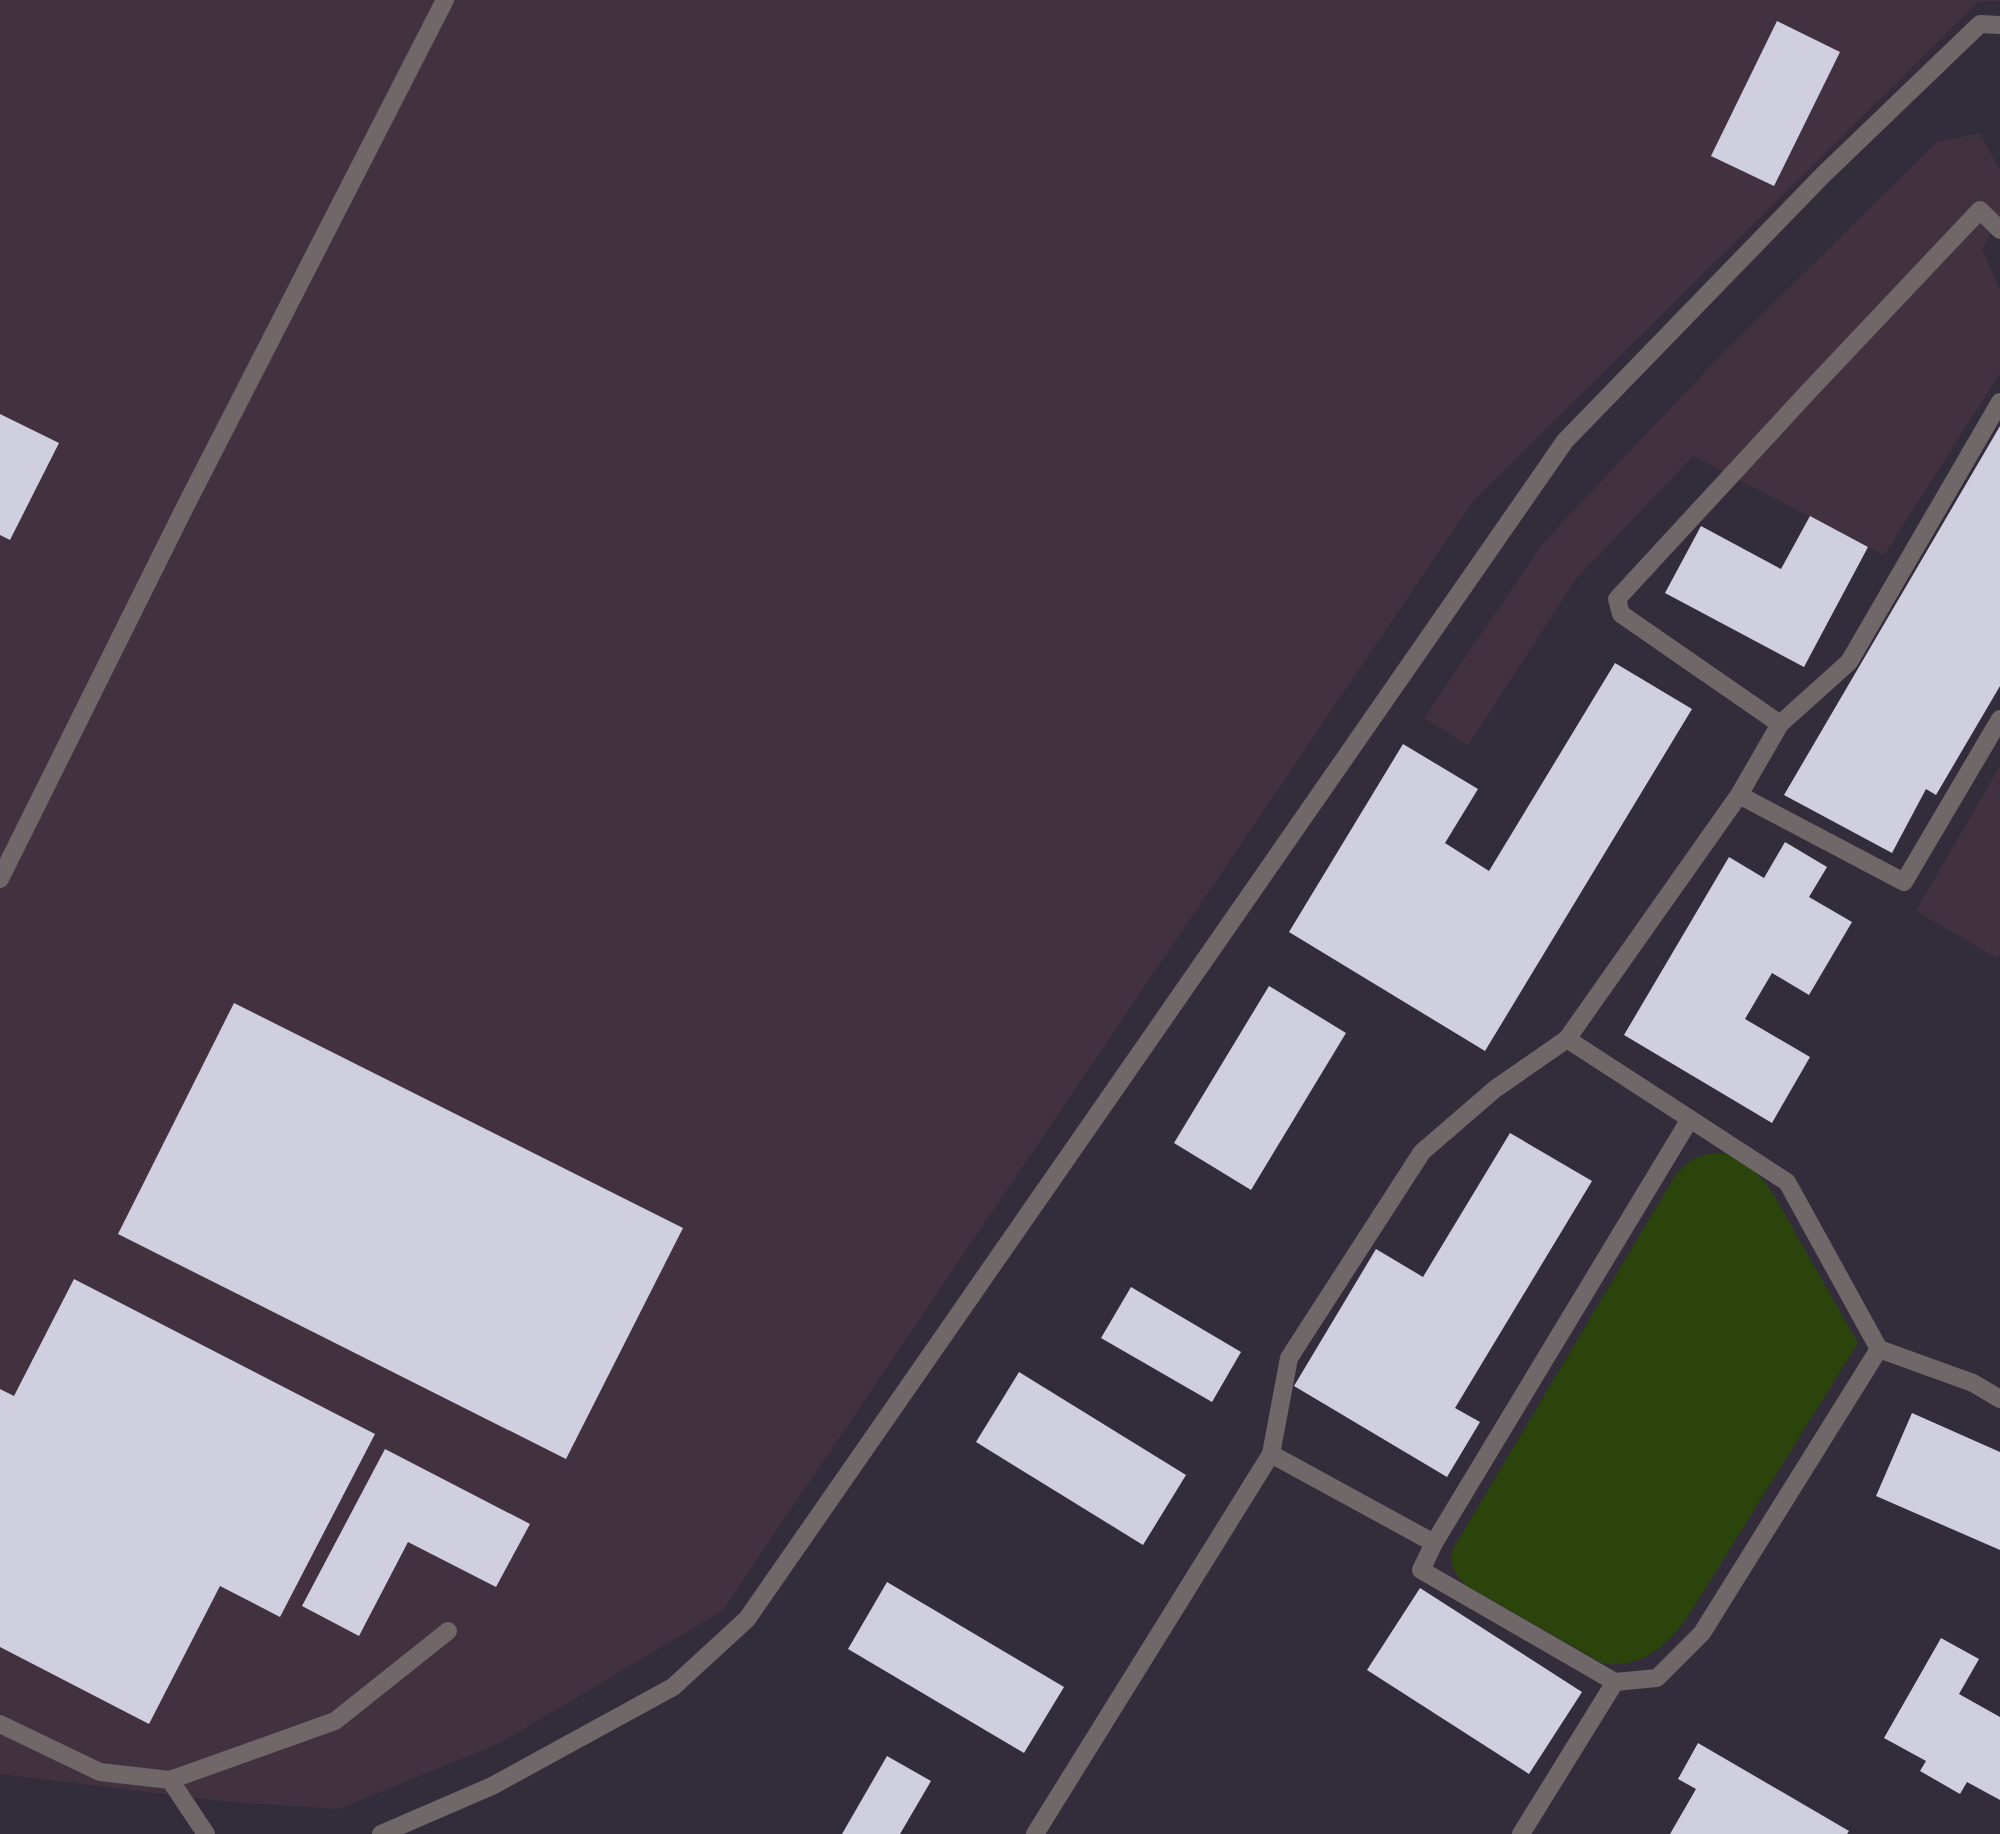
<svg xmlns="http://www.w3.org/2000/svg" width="2000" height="1834" viewBox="0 0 2000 1834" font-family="Overpass,sans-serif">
	<rect width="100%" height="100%" fill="#332d3b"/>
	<!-- industrial -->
	<g fill="#42323f">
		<path d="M0,0H2000V1H1979L1473,501L722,1611L500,1743L339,1809L229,1802L0,1774Z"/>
		<path d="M1980,133L2000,171V218L1982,249L2000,290V373L1884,555L1693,456L1576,579L1468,745L1424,718L1543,543L1722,354L1937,142Z"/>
		<path d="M2000,766V954L1997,958L1916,911Z"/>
	</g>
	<!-- green -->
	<path fill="#2b440c" d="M1716,1153C1739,1153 1760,1174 1772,1192L1858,1343L1685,1621C1661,1650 1643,1666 1604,1664L1467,1586C1455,1575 1449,1566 1453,1549L1675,1176C1688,1161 1696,1155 1716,1153Z"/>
	<!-- building -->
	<g fill="#d0cfe0">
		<path d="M1777,21L1840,52L1774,186L1711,156Z"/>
		<path d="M0,414L59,443L10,540L0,535Z"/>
		<path d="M2000,426V686L1936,795L1926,789L1892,853L1784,795Z"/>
		<path d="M1810,516L1868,547L1804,667L1665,593L1701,526L1781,569Z"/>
		<path d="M1615,663L1692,709L1485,1051L1289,932L1403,744L1478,789L1445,843L1489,871Z"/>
		<path d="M1785,842L1827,867L1809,897L1852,922L1809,995L1772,973L1745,1019L1810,1057L1772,1123L1624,1035L1729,857L1764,878Z"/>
		<path d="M1269,986L1346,1033L1251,1190L1174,1143Z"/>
		<path d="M234,1003L683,1228L566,1459L118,1234Z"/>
		<path d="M1510,1133L1592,1181L1455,1408L1480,1422L1447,1477L1294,1386L1376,1249L1423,1277Z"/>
		<path d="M74,1279L375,1434L280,1617L220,1586L149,1724L0,1647V1389L14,1396Z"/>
		<path d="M1131,1287L1241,1352L1212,1402L1101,1338Z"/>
		<path d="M1019,1372L1186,1475L1143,1545L976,1442Z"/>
		<path d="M1912,1413L2000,1452V1550L1876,1496Z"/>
		<path d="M385,1449L530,1524L496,1587L408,1542L359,1636L302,1606Z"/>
		<path d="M887,1582L1064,1687L1024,1753L848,1649Z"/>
		<path d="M1420,1588L1582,1692L1529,1774L1367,1670Z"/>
		<path d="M1941,1638L1979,1659L1959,1694L2000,1717V1800L1967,1782L1960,1794L1920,1771L1926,1761L1884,1738Z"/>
		<path d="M1698,1743L1849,1831L1847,1834H1670L1696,1789L1678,1779Z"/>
		<path d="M887,1756L931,1781L900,1834H842Z"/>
	</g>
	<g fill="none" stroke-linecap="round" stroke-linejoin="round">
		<!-- minor -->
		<g stroke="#6f6768" stroke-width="18">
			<path d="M1780,724L1849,662L2000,402"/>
			<path d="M1739,795L1904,882L2000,719"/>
			<path d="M0,879L185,507L445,0"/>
			<path d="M1567,1039L1739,795L1780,724L1621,614L1617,599L1809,391L1980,210L2000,230"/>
			<path d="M1879,1349L1973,1383L2000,1399"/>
			<path d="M1271,1454L1289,1358L1422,1152L1495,1089L1567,1039L1787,1182L1879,1349"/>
			<path d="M1434,1543L1690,1119"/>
			<path d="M0,1724L100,1772L170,1780L335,1721L448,1631"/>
			<path d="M170,1780L206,1834"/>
			<path d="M381,1834L492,1786L673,1687L747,1619L1565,441L1823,175L1980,24L2000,25"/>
			<path d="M1035,1834L1271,1454L1434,1543L1421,1570L1615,1682"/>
			<path d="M1521,1834L1615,1682L1657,1678L1702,1633L1879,1349"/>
		</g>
	</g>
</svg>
